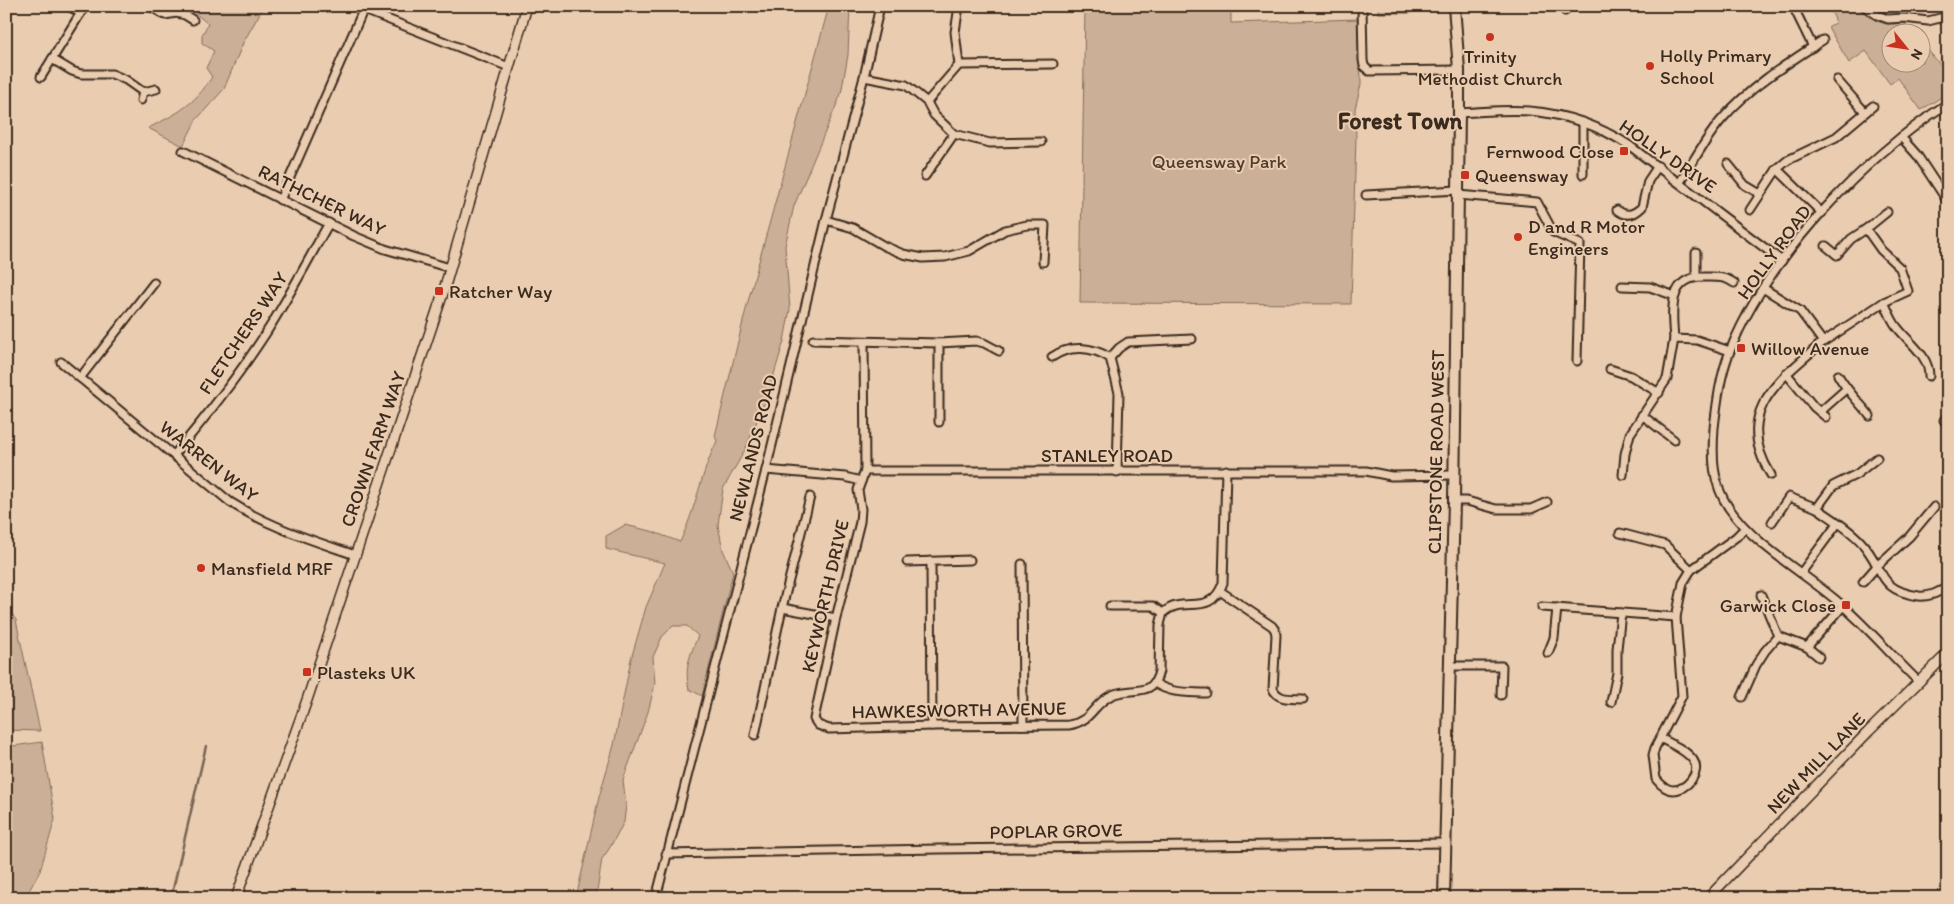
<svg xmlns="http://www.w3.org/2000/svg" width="1954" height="904" viewBox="0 0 1954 904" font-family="Itim,sans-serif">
	<rect width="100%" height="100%" fill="#eacdb1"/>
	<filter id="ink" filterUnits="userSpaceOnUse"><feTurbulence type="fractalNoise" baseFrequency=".02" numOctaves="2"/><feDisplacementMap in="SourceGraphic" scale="10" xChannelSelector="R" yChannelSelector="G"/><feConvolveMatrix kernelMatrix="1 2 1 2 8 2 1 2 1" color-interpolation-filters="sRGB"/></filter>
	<g filter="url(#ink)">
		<!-- green -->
		<g fill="#cbaf97" stroke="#836c5a">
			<path d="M196,6H264L243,43L224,89L196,120L183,146L148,128C177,114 194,105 212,77L206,68L214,51L202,43V35L208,24L194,12Z"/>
			<path d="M829,6H850L848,55L841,94L794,206L785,246L790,309L784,341L768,394L745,450L723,489L718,525L723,550L733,572L702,696L689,689C684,668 690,655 698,636L687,626H673L662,637L653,657L655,684L648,712L623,780L626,805L624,822L609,849L602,859L596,898H576L599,797L614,745L631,659L646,607L665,563L606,549V536L625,525L651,531L680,542C696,509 701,472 717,441L715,436L747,305Z"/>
			<path d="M1085,6H1253L1231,7V23L1359,19L1361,84L1355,109L1356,138L1351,304L1080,303Z"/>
			<rect x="1378" y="6" width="33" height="7"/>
			<path d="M1829,6H1859C1871,22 1885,26 1904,23L1913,32H1892V62H1922V43L1948,74V93L1921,110L1898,78L1890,84L1866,51L1849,63L1828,27L1836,22Z"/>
			<path d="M6,606L16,620L40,731L6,730Z"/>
			<path d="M42,742L55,819L40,871L25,898H6V747Z"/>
		</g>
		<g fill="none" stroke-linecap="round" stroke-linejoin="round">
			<!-- stream -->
			<path stroke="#786352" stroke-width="2.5" d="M171,898L206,746"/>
			<!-- minor casing -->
			<g stroke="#3b2a1e" stroke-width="11">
				<g id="minor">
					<path d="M68,6L81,13"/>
					<path d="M150,6L165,15L176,13"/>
					<path d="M182,6L176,13L185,15L193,20"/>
					<path d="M959,6L955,32L959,65"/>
					<path d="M1362,6L1363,60L1364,66L1369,71L1459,70"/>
					<path d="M1564,6L1565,11"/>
					<path d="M1793,6L1813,47"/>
					<path d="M1864,6L1877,15L1888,19L1904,18L1928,21L1948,16"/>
					<path d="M364,10L509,67"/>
					<path d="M52,59L72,71L81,74H112L126,80L143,92"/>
					<path d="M41,77L85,6"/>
					<path d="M864,77L906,85L927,102L934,115L954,134L990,143L1041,142"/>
					<path d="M1837,80L1865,112"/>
					<path d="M141,100L143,92L156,89"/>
					<path d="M927,102L959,65L1053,64"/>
					<path d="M1459,113C1482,112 1506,109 1529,111C1565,114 1600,126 1630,146L1782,261"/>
					<path d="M1901,137L1917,155L1948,202"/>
					<path d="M183,151L354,236L385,249L450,268"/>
					<path d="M1728,164L1745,185L1760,194"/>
					<path d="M1583,174V122"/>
					<path d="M925,176L954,134"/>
					<path d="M1680,182C1694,161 1706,137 1723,118C1751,86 1788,63 1823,40"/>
					<path d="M1366,195L1458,190"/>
					<path d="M1458,195L1537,202L1553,232L1580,244L1577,361"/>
					<path d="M280,200L365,6"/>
					<path d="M1617,210C1626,217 1634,215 1642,207L1648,181L1658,166"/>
					<path d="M1750,210L1777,169"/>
					<path d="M1822,213L1777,169L1788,160L1836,137L1873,106"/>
					<path d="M826,220L853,228L884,246L903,254L923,258L945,257L969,251L1005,230L1027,225H1045L1043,262"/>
					<path d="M1866,229L1887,212"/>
					<path d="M1696,253V276"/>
					<path d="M1622,286L1650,287L1675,296"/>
					<path d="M1763,288L1800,311L1823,342C1779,380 1732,412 1771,475"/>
					<path d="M1884,302C1888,310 1891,320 1897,327C1909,343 1929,355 1929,376"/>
					<path d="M1674,339C1672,313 1667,276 1704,277C1715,277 1725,276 1734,283"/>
					<path d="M813,340L939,343L976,341L984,343L999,351"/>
					<path d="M864,342L865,471"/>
					<path d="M1823,342L1884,302L1908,291L1900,268L1881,250L1866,229L1851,239L1837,255L1826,246"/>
					<path d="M939,343V422"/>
					<path d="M1052,357C1070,344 1093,347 1110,358L1119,393L1117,472"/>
					<path d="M1110,358L1119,348L1128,342L1192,339"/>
					<path d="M61,362L230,502C269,527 312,540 355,555"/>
					<path d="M1610,369L1631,376L1659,393"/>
					<path d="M1786,373L1814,407L1826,417"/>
					<path d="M1838,375C1847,391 1859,402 1870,416"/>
					<path d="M80,378L154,283"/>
					<path d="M1820,412L1846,389"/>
					<path d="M1642,415L1674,440"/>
					<path d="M1944,420L1948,425"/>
					<path d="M174,455C207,416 238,376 266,333C289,297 308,260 329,223"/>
					<path d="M1877,458L1857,474L1833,486L1817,508C1831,518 1848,528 1860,541C1886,568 1875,590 1919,596C1929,597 1941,592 1948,586"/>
					<path d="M766,470L845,477L861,481"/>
					<path d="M1226,470L1223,583C1210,619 1183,594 1163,613L1160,625L1159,671C1153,699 1132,686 1112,695C1092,704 1093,721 1069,725L932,726L829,729L818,725L814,719L836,618L860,522L861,509L858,490L865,471H1366L1391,476L1454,475"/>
					<path d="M1623,475L1625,454L1630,434L1667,379L1674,339L1697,340L1730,351"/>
					<path d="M1454,501H1467L1496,509H1531L1547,502"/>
					<path d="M1772,522L1789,497L1817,508"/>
					<path d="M1620,533L1665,545L1691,570"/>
					<path d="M931,561L932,726"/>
					<path d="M907,562L970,560"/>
					<path d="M1022,564L1023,725"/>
					<path d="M1801,573L1838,523"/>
					<path d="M1863,582L1878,565L1909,537L1934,507"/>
					<path d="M1220,591L1272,626L1275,630L1276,635L1273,689C1279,701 1291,698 1303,699"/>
					<path d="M1761,595L1778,636"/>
					<path d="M1110,606H1153L1163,613"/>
					<path d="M1542,607L1676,617"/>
					<path d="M782,608L836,618"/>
					<path d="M1807,647L1819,657"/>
					<path d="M1548,653L1554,638L1557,608"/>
					<path d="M1450,666H1502L1501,695"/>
					<path d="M1919,682C1893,657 1870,630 1844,607C1809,575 1755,547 1729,508C1712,484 1712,456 1714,428C1717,402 1720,376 1730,351C1768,256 1864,158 1948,103"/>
					<path d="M1155,683C1171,694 1187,692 1206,693"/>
					<path d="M1742,697L1756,665L1765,651L1778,636L1807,647L1843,606"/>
					<path d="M1611,702L1617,673V649L1621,613"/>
					<path d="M755,735L782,608L810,497"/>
					<path d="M1660,738C1671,744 1686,750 1693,760C1702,773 1686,790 1673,790C1666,790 1660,784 1656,779L1653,755L1655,748L1682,696L1676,617L1683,583L1691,570L1736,537L1745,528"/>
					<path d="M666,854L939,849L1446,843"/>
					<path d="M656,898L766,470L826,220L864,77L880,6"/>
				</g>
			</g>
			<!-- tertiary casing -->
			<g stroke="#3b2a1e" stroke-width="12">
				<g id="tertiary">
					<path d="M236,898L307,700L443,293L527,6"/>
					<path d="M1708,898L1869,731L1948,653"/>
				</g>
			</g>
			<!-- secondary casing -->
			<g stroke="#3b2a1e" stroke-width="14">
				<path id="secondary" d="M1444,898L1454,501L1459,113V70L1454,6"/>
			</g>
			<!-- minor -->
			<use href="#minor" stroke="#eacdb1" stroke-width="7"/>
			<!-- tertiary -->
			<use href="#tertiary" stroke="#eacdb1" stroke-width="9"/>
			<!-- secondary -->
			<use href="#secondary" stroke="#eacdb1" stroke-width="10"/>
		</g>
	</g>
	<!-- markers -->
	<g fill="#c8321e" stroke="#eacdb1" stroke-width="2">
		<circle cx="1490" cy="37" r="5"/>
		<circle cx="1650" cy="66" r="5"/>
		<rect x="1619" y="146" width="10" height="10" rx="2.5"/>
		<rect x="1460" y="170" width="10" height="10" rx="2.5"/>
		<circle cx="1518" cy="237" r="5"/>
		<rect x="434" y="286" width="10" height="10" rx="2.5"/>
		<rect x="1736" y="343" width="10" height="10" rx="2.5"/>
		<circle cx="201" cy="568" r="5"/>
		<rect x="1841" y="600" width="10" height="10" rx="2.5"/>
		<rect x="302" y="667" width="10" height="10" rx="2.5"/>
	</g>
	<g text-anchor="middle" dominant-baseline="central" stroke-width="4" stroke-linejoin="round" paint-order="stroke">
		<!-- poi labels -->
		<g font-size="19" fill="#3b2a1e" stroke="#eacdb1" text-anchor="start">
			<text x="1660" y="55">Holly Primary<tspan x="1660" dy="22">School</tspan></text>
			<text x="1490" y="56" text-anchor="middle">Trinity<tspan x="1490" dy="22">Methodist Church</tspan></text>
			<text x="1614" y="151" text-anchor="end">Fernwood Close</text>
			<text x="1475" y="175">Queensway</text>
			<text x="1528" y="226">D and R Motor<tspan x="1528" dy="22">Engineers</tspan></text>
			<text x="449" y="291">Ratcher Way</text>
			<text x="1751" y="348">Willow Avenue</text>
			<text x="211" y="568">Mansfield MRF</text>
			<text x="1836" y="605" text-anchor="end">Garwick Close</text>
			<text x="317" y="672">Plasteks UK</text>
		</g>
		<!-- street labels -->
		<g font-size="19" fill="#3b2a1e" stroke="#eacdb1">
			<text transform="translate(1668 156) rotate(35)">HOLLY DRIVE</text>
			<text transform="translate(322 200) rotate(26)">RATHCHER WAY</text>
			<text transform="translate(1774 252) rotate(-54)">HOLLY ROAD</text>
			<text transform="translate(243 333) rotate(-56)">FLETCHERS WAY</text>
			<text transform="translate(753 448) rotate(-76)">NEWLANDS ROAD</text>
			<text transform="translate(373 449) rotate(-71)">CROWN FARM WAY</text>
			<text transform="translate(1436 452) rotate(-89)">CLIPSTONE ROAD WEST</text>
			<text x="1107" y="455">STANLEY ROAD</text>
			<text transform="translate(209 461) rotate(38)">WARREN WAY</text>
			<text transform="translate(825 596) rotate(-77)">KEYWORTH DRIVE</text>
			<text transform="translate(959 710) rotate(-1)">HAWKESWORTH AVENUE</text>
			<text transform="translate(1816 763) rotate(-46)">NEW MILL LANE</text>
			<text transform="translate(1056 831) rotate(-1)">POPLAR GROVE</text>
		</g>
		<!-- park labels -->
		<g font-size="19" fill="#513e30" stroke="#eacdb1">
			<text x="1219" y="161">Queensway Park</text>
		</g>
		<!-- district labels -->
		<g font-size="24" font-weight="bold" fill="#3b2a1e" stroke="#eacdb1">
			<text x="1400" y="120">Forest Town</text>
		</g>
	</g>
	<!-- margin -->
	<rect width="1954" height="904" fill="none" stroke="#eacdb1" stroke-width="25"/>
	<rect x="12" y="12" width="1929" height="879" fill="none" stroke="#3b2a1e" stroke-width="2" filter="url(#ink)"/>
	<!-- north arrow -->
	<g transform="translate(1906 48) rotate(120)"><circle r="24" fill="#eacdb1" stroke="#a48c76"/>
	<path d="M0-4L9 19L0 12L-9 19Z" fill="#c8321e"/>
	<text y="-8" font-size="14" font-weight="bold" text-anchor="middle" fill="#3b2a1e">N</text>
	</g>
</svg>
